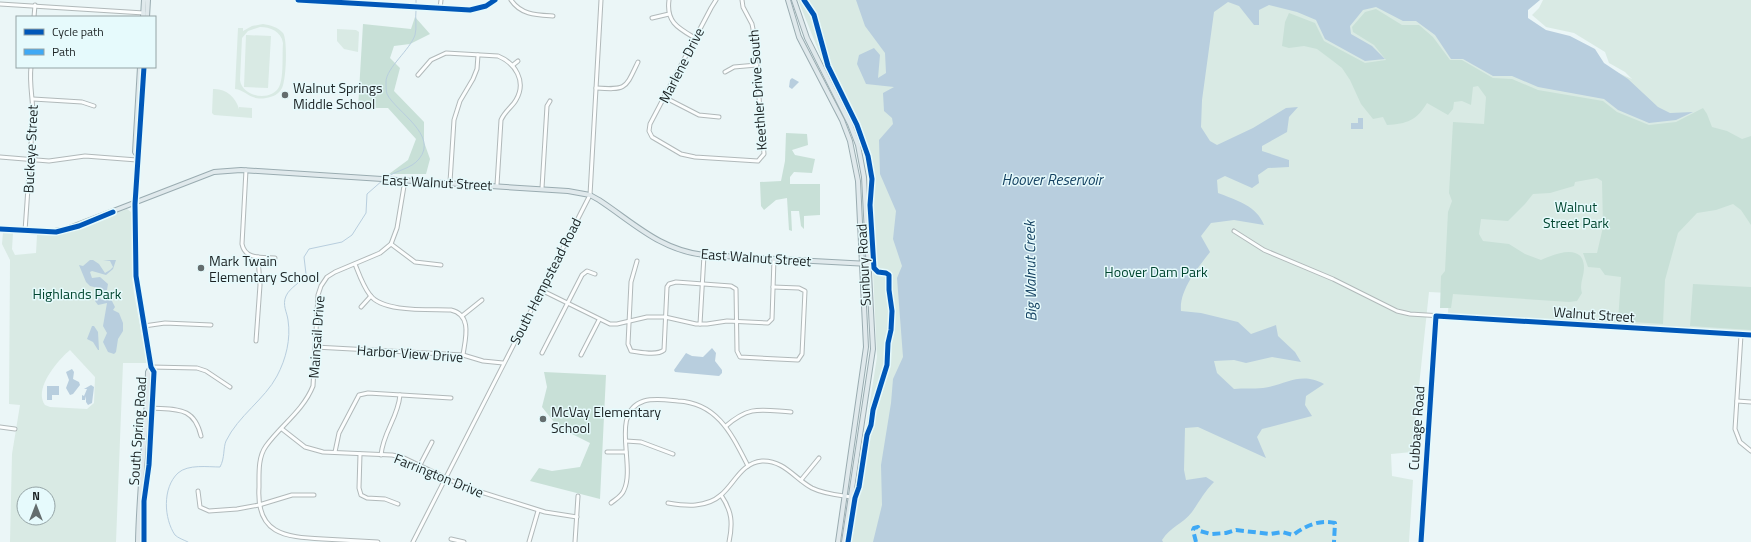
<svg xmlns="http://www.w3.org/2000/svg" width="1751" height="542" viewBox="0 0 1751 542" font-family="'Titillium Web',sans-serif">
	<rect width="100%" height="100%" fill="#ebf6f7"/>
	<!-- green -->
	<g fill="#d9eae4" fill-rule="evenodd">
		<path d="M798,0H1451L1632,79L1625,72L1609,63L1605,52L1574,33L1546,27L1532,15L1539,8L1543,0H1751V332L1448,314L1449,293L1429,292L1412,452L1391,454L1392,476L1413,480L1409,542H848L877,357L869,184L862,145L830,79Z"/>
		<path d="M263,24C270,25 278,27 283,33C288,40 286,81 282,88C279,94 273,97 266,98C250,101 246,90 235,89L238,28H243V31L252,26ZM260,27C270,27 281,31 283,43C282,54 284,78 279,87C271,102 242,97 240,80L242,38L248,31Z"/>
		<path d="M337,29L356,30L359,32L358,52L344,49L337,41Z"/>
		<path d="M246,35L271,36L268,88L244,87Z"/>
		<path d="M213,89C225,88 236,97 239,109V107L252,108V118L214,115L212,113Z"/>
		<path d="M127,209L131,212L133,243L132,277L134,293L147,363H123L116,542H10L12,454L20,405L9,404L10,260L2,244L3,232L13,233L12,249L15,255L36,253L37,235H56ZM70,350L95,377L94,403L87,409L50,407L45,405C33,389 58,360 70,350ZM24,494H48V518H24Z"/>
	</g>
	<!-- forest -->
	<g fill="#c8e0d7">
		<path d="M1376,9L1402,25H1419L1433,37L1450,60H1462L1493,78L1512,79L1538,90L1603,101L1617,112L1649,125L1676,122L1703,108L1707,114L1712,127L1727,131L1742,139L1751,136V225L1741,210L1733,204L1716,210L1697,213L1678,233L1665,280L1663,324L1618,321L1621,277L1605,275L1600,268L1588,267L1583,253H1597L1603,227L1602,181L1597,178L1575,182L1574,186L1550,193L1533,194L1525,204L1508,221L1481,219L1479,234L1483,241L1509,244L1525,254L1541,260C1554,254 1584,242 1584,268C1584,277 1579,284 1582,293L1577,301L1569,302L1453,294L1451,308H1440L1441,276L1445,271L1448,212L1452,201L1449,193L1453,122L1484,124L1486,97L1478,86L1473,87L1471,105L1462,101L1454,102L1453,109L1448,115L1427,103C1417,120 1407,124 1387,125L1383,117L1373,119L1361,104L1350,80L1342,68L1333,61L1317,49L1304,46L1289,48L1282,46L1285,22L1289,13L1315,23L1324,41L1365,63L1386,60L1374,45L1353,32L1352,27L1365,12Z"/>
		<path d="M415,17L430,34L410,44L394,46L390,58L400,68L394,91L424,122V142L430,159L426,174H389L408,160L416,139L388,108H358L363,24L411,29Z"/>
		<path d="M786,133L807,134L808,145L792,150L795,155L815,159L812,173L794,172L790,177V184H820V215L804,216V229L801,226L799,211H791L792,231L789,230L787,198L776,200L764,210L761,206L760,182L781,181L785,161Z"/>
		<path d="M1693,284L1751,287V330L1690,326Z"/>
		<path d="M544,372L606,375L600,499L530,481L539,468L552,471L580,467L590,443L558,427L542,407L547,387Z"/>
	</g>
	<!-- water -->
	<g fill="#b8cede">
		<path d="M856,0H1540L1528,10V18L1546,30L1570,36L1595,49L1604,63L1628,79L1658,107L1670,113L1693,112L1676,120L1649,123L1618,110L1604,99L1538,87L1512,76H1493L1463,59H1451L1435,35L1416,21H1403L1376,7L1363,10L1350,26L1351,34L1372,46L1385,59L1365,61L1325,39L1316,20L1297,12L1269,5L1259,10V25H1254L1239,6L1228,2L1214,12L1202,100L1201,127L1210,141L1217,145L1253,128L1286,108L1298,107L1289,117L1287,132L1262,146V151L1289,160V167L1268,168L1258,175L1259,183L1252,188L1225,176L1217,180L1218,193C1236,200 1257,206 1264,225L1234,220L1211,223L1201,236L1210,252C1198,268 1179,290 1181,311L1201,313L1238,322L1251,334L1276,325L1278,336L1295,352L1301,362L1272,357L1246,363L1234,360L1214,361L1217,373L1234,389C1243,388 1253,389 1263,388C1286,385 1300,371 1324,384L1306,396L1305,405L1312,416L1262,429L1257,437L1266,458L1198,427L1185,428L1184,470L1186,480L1206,477L1214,482C1205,491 1199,502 1192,512C1183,524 1171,526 1162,540L1163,542H873L882,505L881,465L891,403L893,379L903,357L897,278L902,266L893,239L896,211L880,174L879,140L893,124L892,118L884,111L883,93L894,87L866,84L857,64L859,55L874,48L880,55L878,78L886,73L885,53L865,26Z"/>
		<path d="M792,78L799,82L792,89L789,87L790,80Z"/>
		<path d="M1358,118H1363V129H1351V123H1358Z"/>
		<path d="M90,260H93L99,264L105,273L110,270L113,267L110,261L103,260H116L113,269L106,275L92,271L90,272L92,278L100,277L108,284L107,290L100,292L98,296L102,300L111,292L110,297L115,307L113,310L119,313L123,323V331L118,339L116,352L114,354L108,352L103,342L107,333L103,326L107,303L98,305L95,301L96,292L102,289L90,286L86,282L79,265L83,266Z"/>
		<path d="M92,326H94L98,332L99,350H98L93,342L87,339Z"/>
		<path d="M712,348L716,353L715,361L722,370V373L719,376L675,372L674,370L686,353L692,356L703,357Z"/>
		<path d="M72,369L74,372L73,379L79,382L80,385L73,394L70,395L66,388L69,380L66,372Z"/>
		<path d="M91,385L94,387L92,403L88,405L86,402V396L85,400H82V395L84,396L87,389H91H84Z"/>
		<path d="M47,386H59V395H52V400H47Z"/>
	</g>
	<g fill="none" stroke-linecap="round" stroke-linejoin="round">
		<!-- stream -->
		<g stroke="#b8cede" stroke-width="1">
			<path d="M416,3V0"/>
			<path d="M387,177C397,170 411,169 419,159C439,135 396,112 387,94C386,91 386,85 386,82C386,68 410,50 415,35C417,28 415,18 416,10"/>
			<path d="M188,542C184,540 178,538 175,535C164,519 162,488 178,473C188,464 208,467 220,467C225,458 223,448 226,441C238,416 265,399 277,376C286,359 291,339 288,320C287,312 282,305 286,296C290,287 301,283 306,274L304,257L309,249L342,242L352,235L366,213L367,194L383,180"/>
		</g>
		<!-- minor casing -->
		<g stroke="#b1b9ba" stroke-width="5">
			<g id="minor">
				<path d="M298,0L470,10L486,6L495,0"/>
				<path d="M511,0C521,15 537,15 553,16"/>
				<path d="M669,0C666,22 678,28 695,38"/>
				<path d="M716,0L711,8L650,124L649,131L652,137L681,154L695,157L758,161L764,154L753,29L752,24L743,7L742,0"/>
				<path d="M0,4L144,13"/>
				<path d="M440,9L441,0"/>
				<path d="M34,17L35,5"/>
				<path d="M652,18L669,14"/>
				<path d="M513,65L518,61"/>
				<path d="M725,72L734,67L757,65"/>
				<path d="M418,75L431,60L446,53L498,56C515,63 527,81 516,100C512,107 505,111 501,120L497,185"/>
				<path d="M596,88C627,90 625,89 638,62"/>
				<path d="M664,97L699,115L719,117"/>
				<path d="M33,99L82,102L94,106"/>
				<path d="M0,157L49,161L85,156L137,160"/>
				<path d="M246,170L242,244C245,260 262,257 275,258"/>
				<path d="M450,182L454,120L460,101L473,79L477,69L478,55"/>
				<path d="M542,188L547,106L550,101"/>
				<path d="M25,231L33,116C33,99 29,83 31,67"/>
				<path d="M1234,231L1264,250L1333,279L1397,311L1410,314L1751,335"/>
				<path d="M391,244L415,262L441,265"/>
				<path d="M637,261L631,282L628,344L631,351C640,352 657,356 664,350L667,287L669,284L676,282L731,286L736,289L737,351L740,357L798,360L802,354L805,291L799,288L773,287"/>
				<path d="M355,264C359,274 363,286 370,295C383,313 431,309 451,310C473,315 465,340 463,355"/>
				<path d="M541,290L610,324H617L647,317H665L696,324H707L727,321L768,323L772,319L774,259"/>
				<path d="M361,307L371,296"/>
				<path d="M462,316L482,300"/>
				<path d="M700,324L704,255"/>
				<path d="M144,326L165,323L211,325"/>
				<path d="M1741,335L1735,429L1740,442L1751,451"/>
				<path d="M256,341L260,285L258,257"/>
				<path d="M315,347L463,355L483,361L503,363"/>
				<path d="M542,353L582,275L587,271L595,274"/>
				<path d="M581,355L599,320"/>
				<path d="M151,367L197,368L206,371L230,387"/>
				<path d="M1737,401L1751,402"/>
				<path d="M150,408C177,410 194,406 201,436"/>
				<path d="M726,426C750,405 761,410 791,412"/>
				<path d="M0,427L15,429"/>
				<path d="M282,429L305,447L323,452L392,455L402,457L465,487L545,512L577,517"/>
				<path d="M626,441L641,442L673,454"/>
				<path d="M335,452L339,433L359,395L368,393L451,398"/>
				<path d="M607,452H626"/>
				<path d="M360,454L359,488L361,495L367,498L385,499L398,504"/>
				<path d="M381,455C383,432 398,418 400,395"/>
				<path d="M420,465L432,442"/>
				<path d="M801,480L819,458"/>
				<path d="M198,491L200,507L209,511L237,509L259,505L292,495H314"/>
				<path d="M721,495C732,511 733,523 729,542"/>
				<path d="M611,503C616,499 622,496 624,490C636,465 609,412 644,401C655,398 667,400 678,401C718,403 732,435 748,466"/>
				<path d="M668,503C686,506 706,508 721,495C735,483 741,463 762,461C784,460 795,479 812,488C824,494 838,495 851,497"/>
				<path d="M451,539L464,542"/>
				<path d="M378,542C359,541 341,540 323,539C284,537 256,534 259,487C259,473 258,457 266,446C281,425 303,411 313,386L318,295L321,286L327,277L335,272L380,253L391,244L397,228L405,180"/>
				<path d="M413,542L590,195L601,0"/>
				<path d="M529,542L538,511"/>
				<path d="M575,542L578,496"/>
				<path d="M1421,542L1436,316"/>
			</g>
		</g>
		<!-- major casing -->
		<g stroke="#9aacb1" stroke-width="6">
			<g id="major">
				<path d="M788,0L799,37L842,120L850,141L858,181L866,347L838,542"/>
				<path d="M794,0L807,38L850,124L858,145L864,177L873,349L844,542"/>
				<path d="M143,17L144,0"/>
				<path d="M147,17L148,0"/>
				<path d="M138,156L135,152L140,67"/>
				<path d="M0,229L45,232L64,230L214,172L241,170L568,191L590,195L599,200C634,223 660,250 704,255L869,264"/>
				<path d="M862,230L865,251"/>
				<path d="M138,542C139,485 147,429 148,372L151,367"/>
				<path d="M144,542V501L149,465L154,372L151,367L136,276L135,204L144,67"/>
			</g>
		</g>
		<!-- minor -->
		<use href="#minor" stroke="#fcfefe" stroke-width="3"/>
		<!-- major -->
		<use href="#major" stroke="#e0e9ec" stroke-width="4"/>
		<!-- quiet -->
		<path stroke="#3fa9f5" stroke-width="4" stroke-dasharray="8 4" stroke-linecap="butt" d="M1196,542L1193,530L1194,528L1198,527L1200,531L1211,534L1226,533L1236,530L1270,534L1282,532L1293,535C1305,526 1320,519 1335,523L1334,542"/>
		<!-- cycleway casing -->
		<g stroke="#e6fafc" stroke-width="8">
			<g id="cycleway">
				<path d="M298,0L470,10L486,6L495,0"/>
				<path d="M804,0L814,15L828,66L857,125L868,156L872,179L870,205L874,268L878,272L886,273L889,275V290L892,311L891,330L888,343L887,365L873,410L871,425L867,435L859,487L855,498L848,542"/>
				<path d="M0,229L56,232L79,226L113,212"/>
				<path d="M144,542V501L149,465L154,372L151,367L136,276L135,204L144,67"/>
				<path d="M1421,542L1436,316L1751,335"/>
			</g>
		</g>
		<!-- cycleway -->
		<use href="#cycleway" stroke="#0057b8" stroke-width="5"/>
	</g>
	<!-- markers -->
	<g fill="#646d6e" stroke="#e6fafc" stroke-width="1.5">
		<circle cx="285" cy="95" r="4"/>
		<circle cx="201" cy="268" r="4"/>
		<circle cx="543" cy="419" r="4"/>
	</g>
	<g text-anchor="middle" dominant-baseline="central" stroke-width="3" stroke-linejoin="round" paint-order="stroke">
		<!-- street labels -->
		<g font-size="14" fill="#1c2324" stroke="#e6fafc">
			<text transform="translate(681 65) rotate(-63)">Marlene Drive</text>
			<text transform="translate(757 90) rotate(-94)">Keethler Drive South</text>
			<text transform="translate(30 149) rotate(-87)">Buckeye Street</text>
			<text transform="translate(437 182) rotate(3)">East Walnut Street</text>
			<text transform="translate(756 257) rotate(4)">East Walnut Street</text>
			<text transform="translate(863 265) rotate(-93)">Sunbury Road</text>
			<text transform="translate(545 281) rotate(-63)">South Hempstead Road</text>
			<text transform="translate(1594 314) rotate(4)">Walnut Street</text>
			<text transform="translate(316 337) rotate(-86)">Mainsail Drive</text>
			<text transform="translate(410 353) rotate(4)">Harbor View Drive</text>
			<text transform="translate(1416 428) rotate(-86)">Cubbage Road</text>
			<text transform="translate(137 431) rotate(-86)">South Spring Road</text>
			<text transform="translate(439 475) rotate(22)">Farrington Drive</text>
		</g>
		<!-- poi labels -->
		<g font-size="14" fill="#1c2324" stroke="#e6fafc" text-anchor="start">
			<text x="293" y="87">Walnut Springs<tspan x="293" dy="16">Middle School</tspan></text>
			<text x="209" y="260">Mark Twain<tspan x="209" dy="16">Elementary School</tspan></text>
			<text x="551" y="411">McVay Elementary<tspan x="551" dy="16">School</tspan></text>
		</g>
		<!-- park labels -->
		<g font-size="14" fill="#014630" stroke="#e6fafc">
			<text x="1576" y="206">Walnut<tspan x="1576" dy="16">Street Park</tspan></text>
			<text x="1156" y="271">Hoover Dam Park</text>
			<text x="77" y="293">Highlands Park</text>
		</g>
		<!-- water labels -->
		<g font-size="15" font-style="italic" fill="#144161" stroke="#e6fafc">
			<text x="1052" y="179">Hoover Reservoir</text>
			<text transform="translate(1030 271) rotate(-91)">Big Walnut Creek</text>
		</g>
	</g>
	<!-- legend -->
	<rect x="16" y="16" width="140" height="52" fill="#e6fafc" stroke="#95a4a6"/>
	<rect x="24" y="29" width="20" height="6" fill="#0057b8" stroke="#95a4a6"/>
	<text x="52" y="36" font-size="12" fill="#1c2324">Cycle path</text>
	<rect x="24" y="49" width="20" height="6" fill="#3fa9f5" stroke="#95a4a6"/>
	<text x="52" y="56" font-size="12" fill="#1c2324">Path</text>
	<!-- north arrow -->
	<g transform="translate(36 506)"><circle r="19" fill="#e6fafc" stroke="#95a4a6"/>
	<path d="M0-3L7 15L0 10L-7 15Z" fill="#646d6e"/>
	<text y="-6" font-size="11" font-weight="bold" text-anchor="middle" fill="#1c2324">N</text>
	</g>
</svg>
